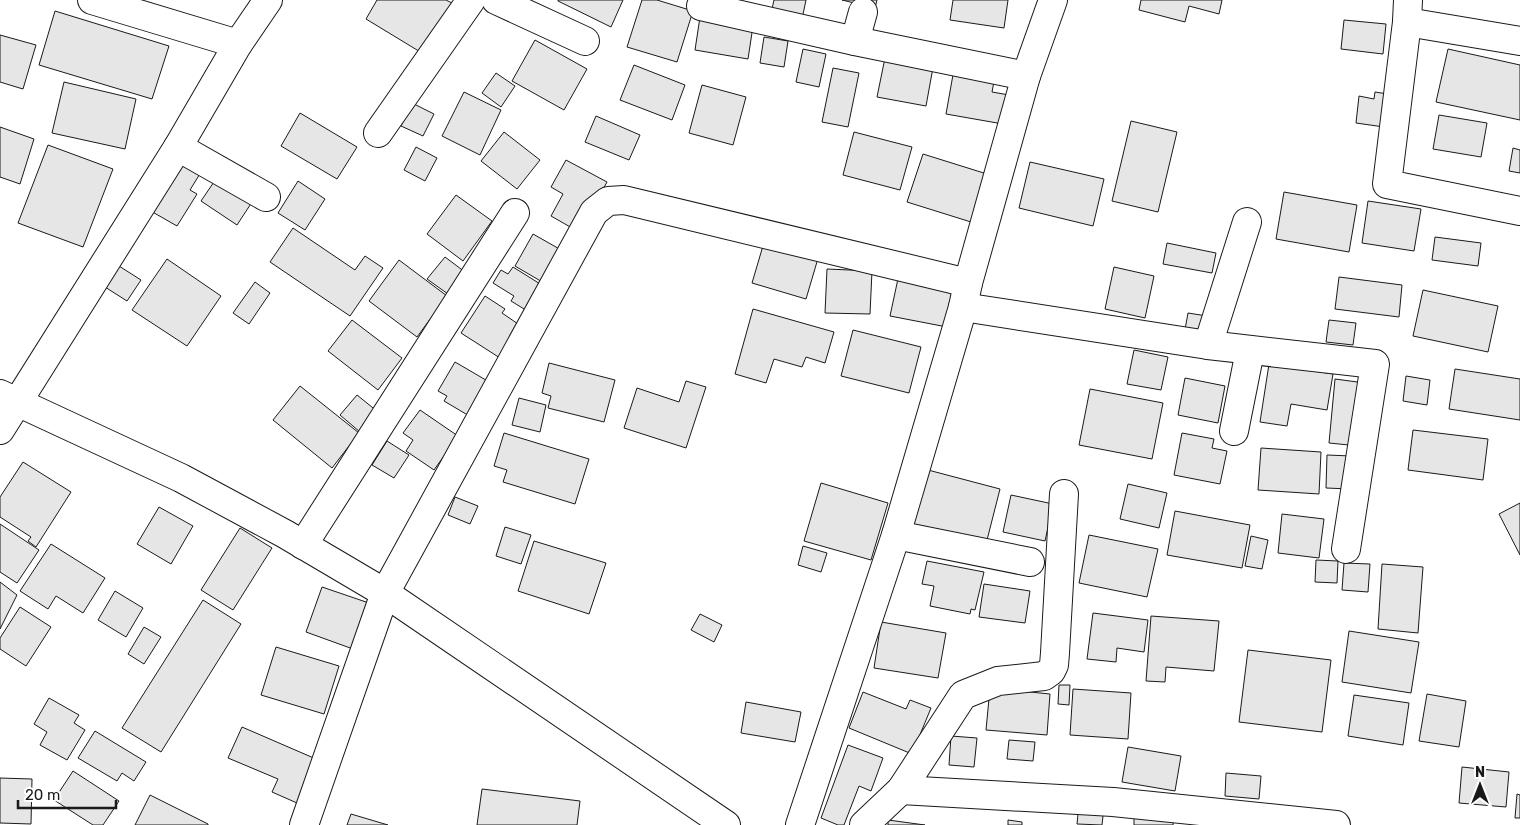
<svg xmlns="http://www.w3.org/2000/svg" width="1520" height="825" viewBox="0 0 1520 825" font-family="Rubik,sans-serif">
	<rect width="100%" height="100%" fill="#fff"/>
	<!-- building -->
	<g fill="#e6e6e6" stroke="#1a1a1a">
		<path d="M377,0H446L452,3L422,53L366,19Z"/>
		<path d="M558,0H623L611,27L558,1Z"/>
		<path d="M642,0H657L693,11L677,62L627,47Z"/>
		<path d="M774,0H806L801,24L770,18Z"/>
		<path d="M842,0H877L875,8Z"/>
		<path d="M953,0H1008L1004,28L950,20Z"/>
		<path d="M1141,0H1222L1219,14L1189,6L1185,22L1139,10Z"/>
		<path d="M55,11L169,46L152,99L39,65Z"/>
		<path d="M700,17L753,26L748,59L695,50Z"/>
		<path d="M1344,20L1386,24L1383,54L1341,49Z"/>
		<path d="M0,35L36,45L23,89L0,82Z"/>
		<path d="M764,37L788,41L784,67L760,63Z"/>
		<path d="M535,40L587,69L564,110L512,81Z"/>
		<path d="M803,49L826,54L819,87L796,82Z"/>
		<path d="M1448,49L1520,65V120L1436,102Z"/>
		<path d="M886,53L934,62L926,106L877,97Z"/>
		<path d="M634,65L685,85L672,120L620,100Z"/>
		<path d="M833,68L859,73L848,127L822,122Z"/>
		<path d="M954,69L995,76L992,92L1009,95L1003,124L946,114Z"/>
		<path d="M496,73L515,86L501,107L482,93Z"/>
		<path d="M64,82L136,99L125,149L52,133Z"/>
		<path d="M702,85L746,97L733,145L689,133Z"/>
		<path d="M464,92L501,110L480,155L442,136Z"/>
		<path d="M1375,92L1388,94L1384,127L1356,123L1359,96L1374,99Z"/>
		<path d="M412,103L434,114L423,136L401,126Z"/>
		<path d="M300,113L357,147L337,179L281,146Z"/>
		<path d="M1439,115L1487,123L1481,157L1433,149Z"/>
		<path d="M596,116L640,135L629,160L585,142Z"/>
		<path d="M1131,121L1177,132L1158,212L1112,201Z"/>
		<path d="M0,127L34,139L20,184L0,177Z"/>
		<path d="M504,132L540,160L517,189L481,161Z"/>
		<path d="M854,132L912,147L900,190L843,175Z"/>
		<path d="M48,145L113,169L83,247L18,223Z"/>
		<path d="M416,147L437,158L425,181L404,170Z"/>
		<path d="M1513,148L1520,150V173L1509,171Z"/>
		<path d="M923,154L987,174L971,222L907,202Z"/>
		<path d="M180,159L201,172L190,190L197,194L177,226L149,210Z"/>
		<path d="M566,160L607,182L579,232L551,216L563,194L551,187Z"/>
		<path d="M1030,162L1104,179L1093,226L1019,208Z"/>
		<path d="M218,176L254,199L237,225L201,201Z"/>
		<path d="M298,181L325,199L305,230L278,213Z"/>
		<path d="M1284,192L1357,205L1349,252L1276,239Z"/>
		<path d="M456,195L492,221L463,261L427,234Z"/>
		<path d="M1368,201L1421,209L1414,251L1362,243Z"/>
		<path d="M293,228L355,270L365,256L383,268L350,316L270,262Z"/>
		<path d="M533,234L563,251L544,283L515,266Z"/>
		<path d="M1435,237L1481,243L1478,266L1432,260Z"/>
		<path d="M765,239L819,255L806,299L752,283Z"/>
		<path d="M1167,243L1216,253L1212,273L1163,264Z"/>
		<path d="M445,257L465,272L448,294L427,279Z"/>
		<path d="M167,259L221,296L187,346L132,310Z"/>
		<path d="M399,260L447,296L417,337L369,301Z"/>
		<path d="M119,266L141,280L127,301L105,287Z"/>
		<path d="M513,267L545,287L529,312L511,301L514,296L493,283L501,270L508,274Z"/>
		<path d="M1114,267L1154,276L1145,318L1105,309Z"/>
		<path d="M827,269L872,271L870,314L825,313Z"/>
		<path d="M899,274L956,285L947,327L890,316Z"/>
		<path d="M1339,277L1402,285L1399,317L1335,309Z"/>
		<path d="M255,282L270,293L249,324L233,313Z"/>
		<path d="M1423,290L1498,306L1488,352L1413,336Z"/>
		<path d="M485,296L505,309L502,313L521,326L500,358L461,333Z"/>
		<path d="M753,309L834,332L825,363L806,357L802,367L774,359L766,383L735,374Z"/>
		<path d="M1188,313L1207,316L1203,338L1184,335Z"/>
		<path d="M352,320L402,358L378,390L328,351Z"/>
		<path d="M1329,320L1356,323L1353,345L1326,342Z"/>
		<path d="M853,330L921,347L909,393L841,376Z"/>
		<path d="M1134,350L1168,357L1161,390L1127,384Z"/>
		<path d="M455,362L491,383L471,417L444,401L447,396L438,391Z"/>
		<path d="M549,363L615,380L604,422L548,408L551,396L542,393Z"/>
		<path d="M1269,364L1333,374L1327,410L1291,404L1287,426L1260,422Z"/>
		<path d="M1455,369L1520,379V420L1449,409Z"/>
		<path d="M1406,376L1430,380L1427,405L1403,401Z"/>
		<path d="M1185,378L1225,386L1218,423L1178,415Z"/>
		<path d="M1335,379L1365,383L1359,446L1329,443Z"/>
		<path d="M686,381L706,387L686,448L624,428L637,388L679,402Z"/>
		<path d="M300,386L359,433L332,468L273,420Z"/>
		<path d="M1090,389L1163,403L1152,459L1079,445Z"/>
		<path d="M357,395L378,412L360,432L340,415Z"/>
		<path d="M519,398L546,405L540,432L512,425Z"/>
		<path d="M420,410L458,436L434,470L406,451L413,440L403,433Z"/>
		<path d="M1413,430L1488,439L1483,480L1408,470Z"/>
		<path d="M504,433L589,459L575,504L503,482L507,470L494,466Z"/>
		<path d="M1182,433L1214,439L1212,448L1227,451L1220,484L1174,475Z"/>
		<path d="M387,441L409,455L394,478L372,465Z"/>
		<path d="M1261,448L1321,452L1319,494L1258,490Z"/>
		<path d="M1327,455L1351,456L1350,489L1326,488Z"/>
		<path d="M23,462L71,492L36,547L28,541L31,537L0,517V497Z"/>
		<path d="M928,470L1000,489L986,544L913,525Z"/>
		<path d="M821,483L888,503L871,560L804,541Z"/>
		<path d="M1128,484L1167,493L1159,528L1120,519Z"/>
		<path d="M1011,495L1053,504L1045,541L1003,532Z"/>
		<path d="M455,497L478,506L470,524L448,515Z"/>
		<path d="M1520,503V555L1499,514Z"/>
		<path d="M159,507L193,526L171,564L137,544Z"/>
		<path d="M1175,511L1250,525L1242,568L1167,555Z"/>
		<path d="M1282,514L1324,519L1319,558L1278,553Z"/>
		<path d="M0,524L39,550L17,583L0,572Z"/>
		<path d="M505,527L531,535L521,564L496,556Z"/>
		<path d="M240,528L272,548L233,610L201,590Z"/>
		<path d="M1089,535L1158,549L1147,597L1079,583Z"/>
		<path d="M1251,536L1268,540L1262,569L1245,566Z"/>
		<path d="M534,541L606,563L589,614L518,591Z"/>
		<path d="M51,544L105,578L83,613L56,596L48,609L20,591Z"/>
		<path d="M803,546L827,553L821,572L798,565Z"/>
		<path d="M1316,560L1338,561L1337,583L1315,582Z"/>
		<path d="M927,561L984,572L975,610L971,609L970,614L930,606L934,586L922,584Z"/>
		<path d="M1344,563L1370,564L1368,592L1342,590Z"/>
		<path d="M1382,564L1423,567L1418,633L1378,629Z"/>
		<path d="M0,582L17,595L0,629Z"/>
		<path d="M984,584L1030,591L1025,623L979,617Z"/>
		<path d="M322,587L369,603L353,649L306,632Z"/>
		<path d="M115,591L143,608L126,637L98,620Z"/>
		<path d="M203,600L241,624L161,752L122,728Z"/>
		<path d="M20,607L51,627L26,666L0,649V638Z"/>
		<path d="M1093,613L1148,620L1144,652L1117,648L1116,662L1087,659Z"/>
		<path d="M700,614L722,625L714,642L691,630Z"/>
		<path d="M1151,616L1219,621L1214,671L1166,667L1165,682L1146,681Z"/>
		<path d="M881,622L946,633L938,678L874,668Z"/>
		<path d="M144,627L161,637L144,664L128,654Z"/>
		<path d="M1349,631L1419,642L1411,693L1342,682Z"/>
		<path d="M276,647L339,666L324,714L261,695Z"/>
		<path d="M1248,650L1331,660L1322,732L1239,722Z"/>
		<path d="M1059,685H1070L1069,705L1058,704Z"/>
		<path d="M990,688L1050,694L1047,735L986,730Z"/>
		<path d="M1073,689L1131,693L1128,739L1070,735Z"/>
		<path d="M863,692L906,709L910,700L931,708L912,754L849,728Z"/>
		<path d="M1427,694L1466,701L1459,747L1419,741Z"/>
		<path d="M1354,695L1409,703L1403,745L1348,736Z"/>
		<path d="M49,698L79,715L74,723L85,730L67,760L40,745L47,732L34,724Z"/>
		<path d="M746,702L801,712L795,742L741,733Z"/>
		<path d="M242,727L316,759L297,803L272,792L278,779L228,758Z"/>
		<path d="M95,731L146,762L134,781L122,773L117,781L78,758Z"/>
		<path d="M951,736L977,738L974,767L949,765Z"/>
		<path d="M1009,740L1035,742L1033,761L1007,759Z"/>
		<path d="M848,745L883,758L871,791L859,786L844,825H838L821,818Z"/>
		<path d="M1128,747L1181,756L1175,791L1122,782Z"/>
		<path d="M1462,767L1509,772L1506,807L1459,803Z"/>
		<path d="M73,771L119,801L103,825H93L54,800Z"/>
		<path d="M1226,773L1261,776L1259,799L1225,796Z"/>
		<path d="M0,778L32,779L31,824L0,823Z"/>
		<path d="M482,789L580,801L577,825H477Z"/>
		<path d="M1517,794L1520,795V818H1515Z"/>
		<path d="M150,795L208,824V825H135Z"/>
		<path d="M1079,804L1104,807L1102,825L1077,824Z"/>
		<path d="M1134,813L1174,817L1173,825H1134Z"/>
		<path d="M351,814L388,825H347Z"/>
		<path d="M888,820L925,825H888Z"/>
		<path d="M1008,820L1022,822V825H1008Z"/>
	</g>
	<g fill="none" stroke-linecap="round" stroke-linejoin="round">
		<!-- street casing -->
		<g stroke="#1a1a1a" stroke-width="30">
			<g id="street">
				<path d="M92,0L238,44"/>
				<path d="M496,0L585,41"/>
				<path d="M1408,0L1407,22L1387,184L1520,211"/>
				<path d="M701,6L855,41L1026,76"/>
				<path d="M1407,22L1520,41"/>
				<path d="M855,41L863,12"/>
				<path d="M378,133L471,0"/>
				<path d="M178,147L266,197"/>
				<path d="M963,307L1208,345L1375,364L1346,549"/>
				<path d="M1208,345L1247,222"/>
				<path d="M0,430L178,147L238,44L268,0"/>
				<path d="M1234,431L1250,351"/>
				<path d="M1064,494L1055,653L1054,665L1051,671L1044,676L998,681L963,695L901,790L1113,802L1336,825"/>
				<path d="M896,535L1030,562"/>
				<path d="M303,545L515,213"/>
				<path d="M304,825L385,593L594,212L608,201L624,200L968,283"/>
				<path d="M800,825L896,535L963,307L968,283L1026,76L1053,0"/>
				<path d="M864,825L901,790"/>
			</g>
		</g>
		<!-- secondary casing -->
		<g stroke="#1a1a1a" stroke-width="30">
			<path id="secondary" d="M0,394L181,478L285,534L385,593L726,825"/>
		</g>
		<!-- street -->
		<use href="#street" stroke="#fff" stroke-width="28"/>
		<!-- secondary -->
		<use href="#secondary" stroke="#fff" stroke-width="28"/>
	</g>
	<!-- north arrow -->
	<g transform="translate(1480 785)" stroke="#ffffff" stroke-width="4" paint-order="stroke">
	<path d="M0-4L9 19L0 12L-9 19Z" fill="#1a1a1a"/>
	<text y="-8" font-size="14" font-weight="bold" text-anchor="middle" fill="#1a1a1a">N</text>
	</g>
	<!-- scale -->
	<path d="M18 800v8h98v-8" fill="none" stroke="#1a1a1a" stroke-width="2.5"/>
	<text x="25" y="800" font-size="15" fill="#1a1a1a" stroke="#ffffff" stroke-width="4" paint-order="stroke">20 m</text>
</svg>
